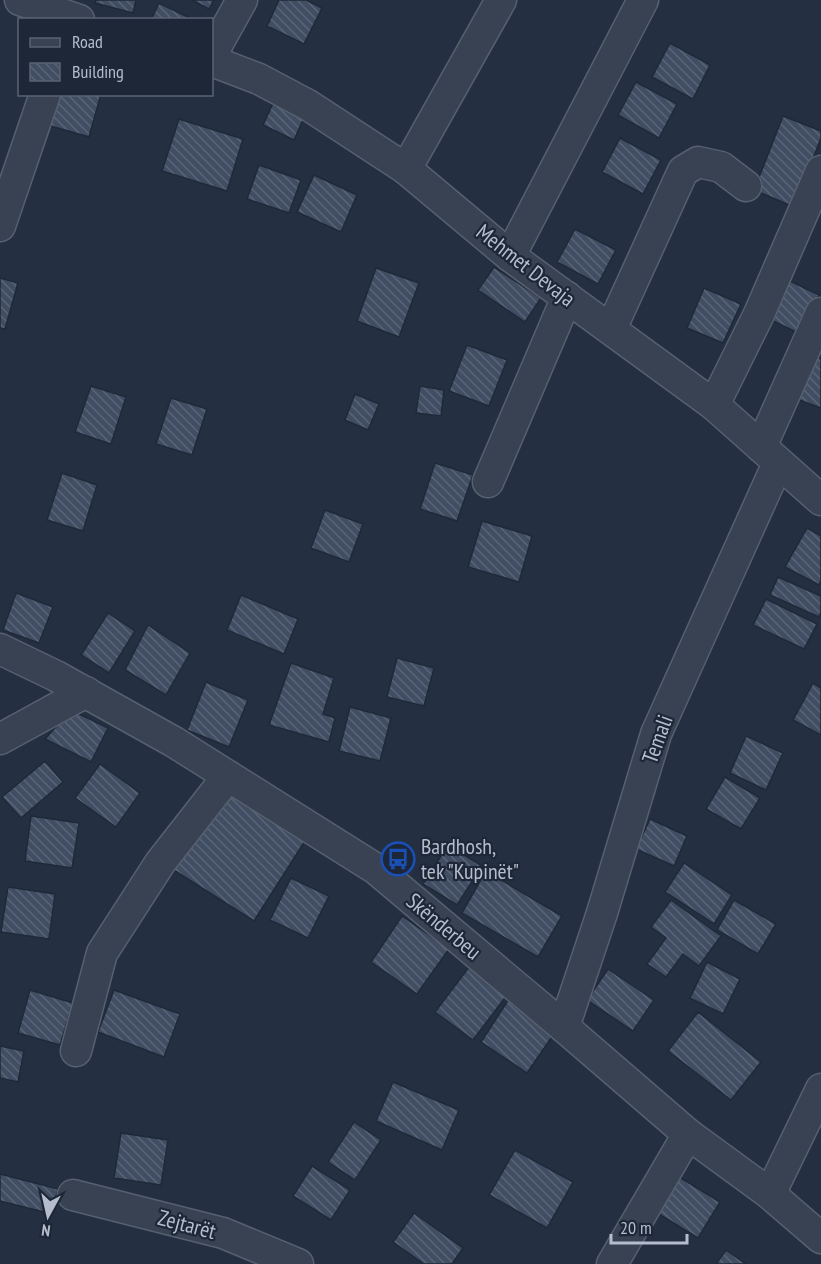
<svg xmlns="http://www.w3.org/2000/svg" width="821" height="1264" viewBox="0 0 821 1264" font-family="'PT Sans Narrow',sans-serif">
	<defs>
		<pattern id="building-back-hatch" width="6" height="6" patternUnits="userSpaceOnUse" patternTransform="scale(1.5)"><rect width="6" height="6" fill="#404d62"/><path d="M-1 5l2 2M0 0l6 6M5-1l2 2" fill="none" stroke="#596577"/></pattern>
	</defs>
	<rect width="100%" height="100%" fill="#243042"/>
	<!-- building -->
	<g fill="url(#building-back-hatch)" stroke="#1f2939" stroke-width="1.5">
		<path d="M96,0H136L133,13L95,3Z"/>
		<path d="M192,0H214L209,9Z"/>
		<path d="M279,0H306L322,8L304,44L267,26Z"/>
		<path d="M159,3L194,20H151Z"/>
		<path d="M670,43L710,65L693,99L652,77Z"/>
		<path d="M636,82L677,104L659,138L618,115Z"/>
		<path d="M53,94H101L89,137L44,124Z"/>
		<path d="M275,99L306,113L294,140L263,125Z"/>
		<path d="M783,116L821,131V138L794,207L754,190Z"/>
		<path d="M179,119L243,139L227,191L162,171Z"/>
		<path d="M620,138L661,160L643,194L602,172Z"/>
		<path d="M259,165L301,180L289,213L247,199Z"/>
		<path d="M314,175L357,195L341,232L297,212Z"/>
		<path d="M575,229L616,250L598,284L557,262Z"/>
		<path d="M494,267L541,298L525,322L478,290Z"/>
		<path d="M376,268L419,283L399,337L357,321Z"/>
		<path d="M0,278L18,283L5,329L0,328Z"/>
		<path d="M784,278L819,295L800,334L765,317Z"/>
		<path d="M704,288L741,304L723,343L687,328Z"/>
		<path d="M467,345L507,360L489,406L449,391Z"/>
		<path d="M811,355L821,359V408L794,398Z"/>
		<path d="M91,386L126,397L111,444L75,432Z"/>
		<path d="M420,386L444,390L441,416L416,413Z"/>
		<path d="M355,394L379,404L368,430L345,420Z"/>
		<path d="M171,398L207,409L192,455L156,444Z"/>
		<path d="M435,463L473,475L457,521L420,509Z"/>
		<path d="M62,473L97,485L83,531L47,520Z"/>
		<path d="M325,510L363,524L349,562L311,548Z"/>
		<path d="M482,521L532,536L519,582L468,567Z"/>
		<path d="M807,528L821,536V581L819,585L785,567Z"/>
		<path d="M778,577L821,596V612L819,617L770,595Z"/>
		<path d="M16,593L53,607L39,643L3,630Z"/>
		<path d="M241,595L298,619L284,654L227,630Z"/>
		<path d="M766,599L817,624L804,649L753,625Z"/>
		<path d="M108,613L135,631L109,673L81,655Z"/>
		<path d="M148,625L190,653L166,695L125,670Z"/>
		<path d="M397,658L434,668L424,706L387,697Z"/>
		<path d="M291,663L334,678L323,714L335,718L329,742L269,725Z"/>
		<path d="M206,682L248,700L229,747L187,730Z"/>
		<path d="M813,683L821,688V735L793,720Z"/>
		<path d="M350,707L391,718L380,761L339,751Z"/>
		<path d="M71,710L108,728L91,762L45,739Z"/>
		<path d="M746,736L783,753L766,790L730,773Z"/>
		<path d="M45,761L63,782L21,818L2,797Z"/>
		<path d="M100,764L140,793L116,827L75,798Z"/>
		<path d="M725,777L760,798L741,829L706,809Z"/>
		<path d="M223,789L305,841L254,921L172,869Z"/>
		<path d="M31,816L79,823L72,868L25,861Z"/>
		<path d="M650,819L687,836L674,866L636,849Z"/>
		<path d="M448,845L482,866L457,905L423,884Z"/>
		<path d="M684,863L732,895L714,924L665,892Z"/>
		<path d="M486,871L562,916L538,957L462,913Z"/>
		<path d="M291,878L329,896L308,938L270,920Z"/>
		<path d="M8,887L55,894L49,939L1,932Z"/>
		<path d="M671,900L721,936L699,966L683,954L666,977L647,964L666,938L651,927Z"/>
		<path d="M734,900L776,924L758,954L717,930Z"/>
		<path d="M402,916L449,949L417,994L371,962Z"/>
		<path d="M707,962L740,979L723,1014L690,998Z"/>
		<path d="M469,967L507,995L473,1040L435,1012Z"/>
		<path d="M608,969L654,1000L633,1031L587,1000Z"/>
		<path d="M30,990L73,1003L60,1045L18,1033Z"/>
		<path d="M114,990L180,1014L164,1057L98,1032Z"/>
		<path d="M509,999L556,1031L527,1073L481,1042Z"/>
		<path d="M698,1012L761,1062L731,1100L668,1051Z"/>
		<path d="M0,1046L24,1051L18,1082L0,1078Z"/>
		<path d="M393,1082L459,1110L442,1150L376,1121Z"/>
		<path d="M354,1122L381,1140L355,1180L328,1162Z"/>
		<path d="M121,1133L168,1140L161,1185L114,1178Z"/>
		<path d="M515,1150L573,1182L547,1228L489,1195Z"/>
		<path d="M312,1166L350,1190L331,1220L293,1196Z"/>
		<path d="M0,1174L58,1189L52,1214L0,1201Z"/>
		<path d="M676,1175L720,1202L698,1238L654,1211Z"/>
		<path d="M414,1213L463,1248L452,1264H424L393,1242Z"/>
		<path d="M726,1250L746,1264H716Z"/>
	</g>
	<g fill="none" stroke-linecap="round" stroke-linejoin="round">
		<!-- street casing -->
		<g stroke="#56606f" stroke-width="33">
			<g id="street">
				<path d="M20,0L79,20"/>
				<path d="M212,54L242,0"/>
				<path d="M212,61L259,79L308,105L406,169L510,256L714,405L821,500"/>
				<path d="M406,169L501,0"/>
				<path d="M0,226L45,94"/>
				<path d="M510,256L643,0"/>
				<path d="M611,329L683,171L698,162L721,167L746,186"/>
				<path d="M714,405L759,314L821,171"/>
				<path d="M761,447L821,313"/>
				<path d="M488,482L567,297"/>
				<path d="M0,649L56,676L174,742L376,869L564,1027L688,1134L770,1194L821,1238"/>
				<path d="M0,739L86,692"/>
				<path d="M564,1027L602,913L656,734L778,463"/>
				<path d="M76,1051L102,953L160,863L228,776"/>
				<path d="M770,1194L821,1089"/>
				<path d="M73,1195L223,1233L298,1264"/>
				<path d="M612,1264L688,1134"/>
			</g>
		</g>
		<!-- street -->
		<use href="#street" stroke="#384252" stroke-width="30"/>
	</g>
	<!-- icons -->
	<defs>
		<g id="bus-ring" transform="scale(1.725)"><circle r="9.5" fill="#1d2737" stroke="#1a4fb4" stroke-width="1.5"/><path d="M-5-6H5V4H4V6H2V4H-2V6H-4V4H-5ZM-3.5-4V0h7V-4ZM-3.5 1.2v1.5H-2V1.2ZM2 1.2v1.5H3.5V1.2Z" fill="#1a4fb4"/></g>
	</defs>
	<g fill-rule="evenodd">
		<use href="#bus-ring" x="398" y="859"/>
	</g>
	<g text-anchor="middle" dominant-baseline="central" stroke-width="4.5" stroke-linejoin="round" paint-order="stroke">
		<!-- street labels -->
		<g font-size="22" fill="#b5bdcc" stroke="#1d2737">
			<text transform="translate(526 265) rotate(38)">Mehmet Devaja</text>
			<text transform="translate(657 739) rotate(-70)">Temali</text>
			<text transform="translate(444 926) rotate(40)">Skënderbeu</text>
			<text transform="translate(187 1224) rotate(15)">Zejtarët</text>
		</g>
		<!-- poi labels -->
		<g font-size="22" fill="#b5bdcc" stroke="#1d2737" text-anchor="start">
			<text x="421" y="846">Bardhosh,<tspan x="421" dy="25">tek "Kupinët"</tspan></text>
		</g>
	</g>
	<!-- legend -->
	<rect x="18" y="18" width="195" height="78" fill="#1d2737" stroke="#5a6373" stroke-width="1.5"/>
	<rect x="30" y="38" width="30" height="9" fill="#384252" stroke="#5a6373" stroke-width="1.5"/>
	<text x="72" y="48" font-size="18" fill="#b5bdcc">Road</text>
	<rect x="30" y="63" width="30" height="18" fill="url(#building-back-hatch)" stroke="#5a6373" stroke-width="1.5"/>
	<text x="72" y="78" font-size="18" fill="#b5bdcc">Building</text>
	<!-- north arrow -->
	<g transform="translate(48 1216) rotate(188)" stroke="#1d2737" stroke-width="4.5" paint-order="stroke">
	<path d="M0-4.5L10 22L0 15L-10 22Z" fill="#b5bdcc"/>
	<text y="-9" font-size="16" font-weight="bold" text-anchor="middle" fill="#b5bdcc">N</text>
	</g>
	<!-- scale -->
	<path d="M611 1234v9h76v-9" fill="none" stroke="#b5bdcc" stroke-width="3"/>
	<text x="620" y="1234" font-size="18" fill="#b5bdcc" stroke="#1d2737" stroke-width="4.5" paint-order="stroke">20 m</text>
</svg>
